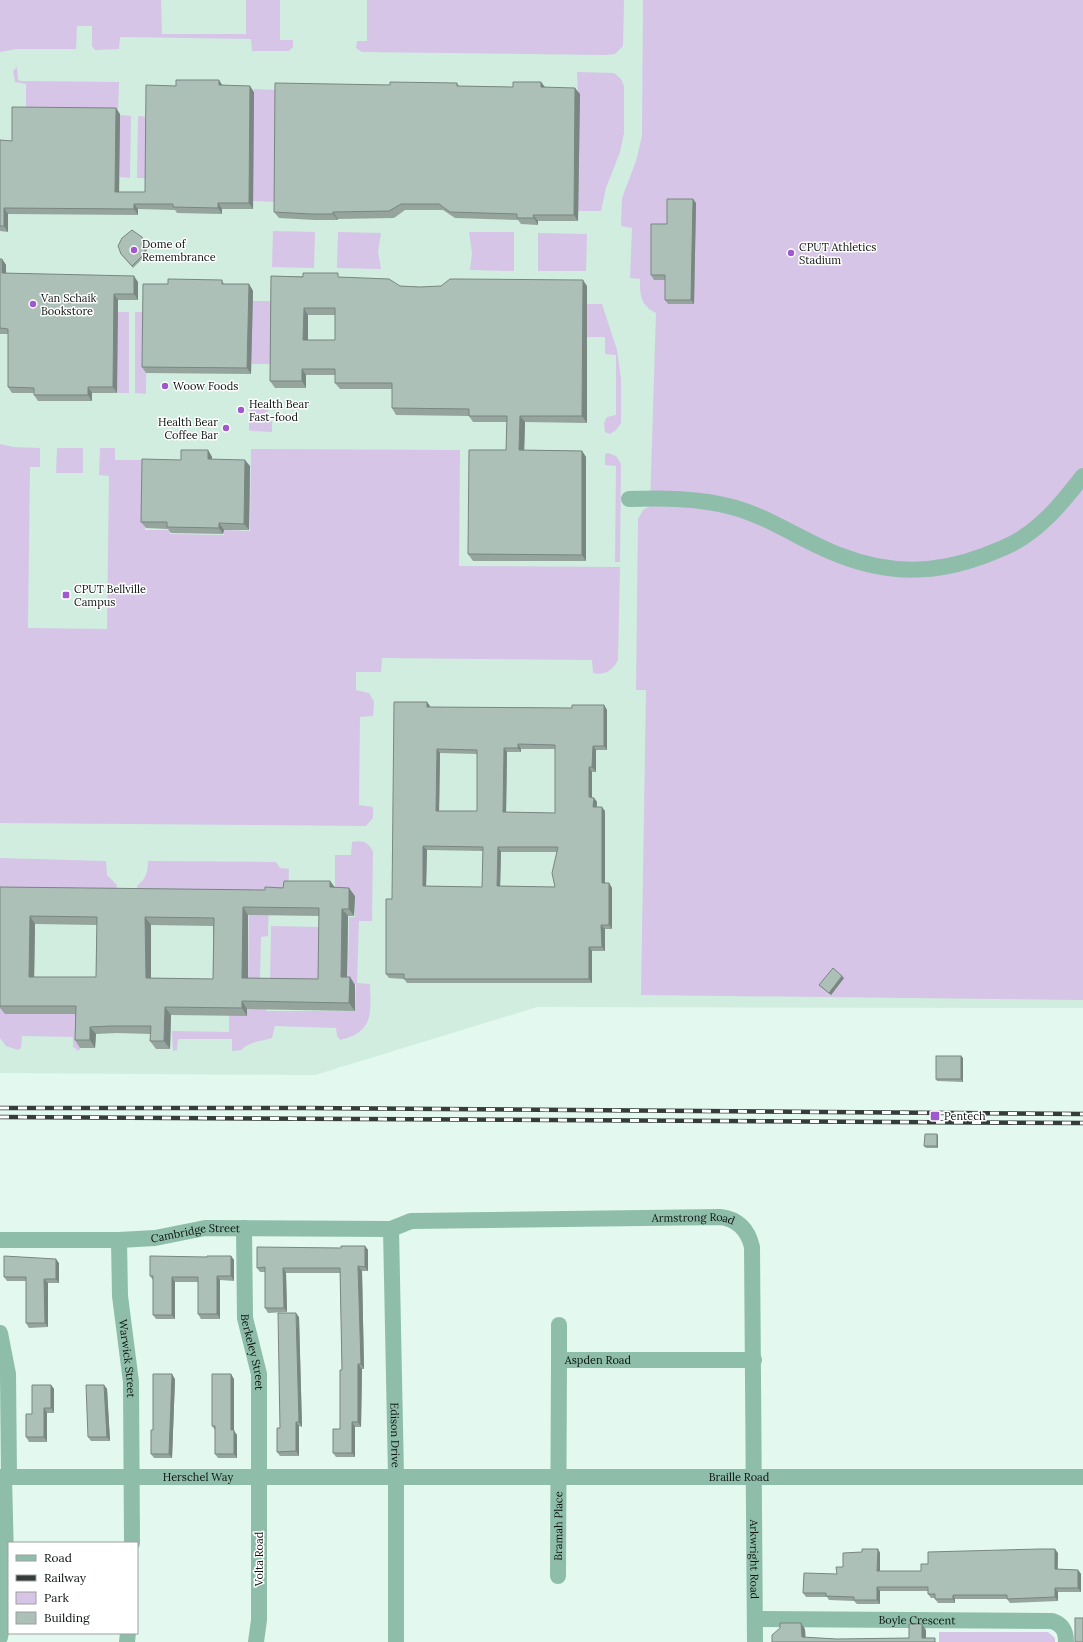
<svg xmlns="http://www.w3.org/2000/svg" width="1083" height="1642" viewBox="0 0 1083 1642" font-family="Lora,serif">
	<rect width="100%" height="100%" fill="#e3f8ef"/>
	<!-- built -->
	<path fill="#d0ede0" d="M0,0H1083V1008L537,1007L315,1075L0,1073Z"/>
	<!-- green -->
	<g fill="#d6c5e6">
		<path d="M0,0H161L162,34H246V0H280V40H293V47L289,51H252L251,39L120,37L119,49L95,50L92,46V26H77L76,49H17L0,52Z"/>
		<path d="M367,0H624L623,46L615,54L605,55L362,52L356,48L357,41H367Z"/>
		<path d="M643,0H1083V1000L641,995L646,690H636L638,519L643,510L650,506L656,313C640,305 640,295 640,279L630,278L632,228L621,226L622,198L636,161L642,136Z"/>
		<path d="M17,67L18,79L20,81L119,82L118,114L26,109V84L15,82L13,71Z"/>
		<path d="M577,72L614,73L621,79L624,86V133L620,152L606,188L601,211H578L580,94H578Z"/>
		<path d="M254,89L279,90V202L253,201Z"/>
		<path d="M120,115L131,116L130,178L120,177Z"/>
		<path d="M138,116L150,117L149,178H137Z"/>
		<path d="M273,231L315,232L314,268L272,267Z"/>
		<path d="M338,232L381,233L378,252L381,269L337,268Z"/>
		<path d="M469,232H514V271L470,270L472,253Z"/>
		<path d="M538,233L587,234L586,271H538Z"/>
		<rect x="252" y="301" width="23" height="63"/>
		<path d="M587,304H602L617,350L621,378V423L616,430L610,434L605,432L604,423L607,417L616,415V355L605,354V337H587Z"/>
		<path d="M118,312H129V393H117Z"/>
		<path d="M135,312H147L146,394L135,393Z"/>
		<path d="M254,406L268,407L269,419L272,422V432L252,431L249,430V408Z"/>
		<path d="M0,444L13,447L40,448V467H30L28,628L107,629L109,476L99,475L100,448H115V460H145V530H170V534L224,535V530L250,531L251,449L460,450L459,566L620,567L618,660C613,670 605,676 593,673L592,660L382,658L381,672H356V690L369,693L374,702L373,716L360,717L359,805L373,807V818L366,826L0,823Z"/>
		<path d="M57,448H83V473H56Z"/>
		<path d="M608,453L616,456L621,464L620,562H615L616,466L605,465V454Z"/>
		<path d="M352,842C362,840 369,842 373,852L372,921H359L357,983L370,984C371,1013 374,1032 340,1040L337,1036L336,1028L275,1026L272,1038C261,1041 249,1042 241,1050L232,1051V1039H178L177,1050L173,1051L172,1031L229,1032V1015L248,987L249,898L137,896V886C146,879 148,872 148,861L276,862L280,868L289,869L288,894H269L268,936L261,937L260,979H266V1011H355L356,984H348L349,917H355V895L337,894L335,888V855H351Z"/>
		<path d="M0,858L106,861L107,875L117,885L116,895L6,894L5,1014H102V1034L81,1032L80,1048L79,1051L73,1047V1037L22,1036L21,1048L18,1050L6,1046L0,1038Z"/>
		<path d="M271,926L322,927L321,985L270,984Z"/>
		<path d="M939,1632H1048L1055,1638V1642H939Z"/>
	</g>
	<g fill="none" stroke-linecap="round" stroke-linejoin="round">
		<!-- minor -->
		<g stroke="#8ebdaa" stroke-width="16">
			<path d="M629,499C663,498 699,498 732,507C770,517 802,541 839,555C890,575 936,574 986,555C998,550 1012,545 1022,538C1047,522 1065,499 1083,476"/>
			<path id="s1" d="M244,1228L245,1318L259,1374V1620L256,1642"/>
			<path id="s2" d="M391,1229L396,1476V1642"/>
			<path id="s3" d="M0,1240H119L155,1238L205,1228L391,1229L411,1221L720,1217C738,1219 748,1230 752,1247L755,1642"/>
			<path id="s4" d="M119,1240L120,1296L131,1382L132,1543"/>
			<path d="M559,1325V1360"/>
			<path d="M0,1333L8,1374L9,1477"/>
			<path id="s5" d="M0,1477H1083"/>
			<path id="s6" d="M558,1576L559,1360H754"/>
			<path id="s7" d="M755,1619L1052,1621C1062,1624 1066,1631 1066,1642"/>
			<path d="M0,1637L7,1599L4,1477"/>
			<path d="M127,1642L128,1633"/>
		</g>
		<!-- rail casing -->
		<g stroke="#343d39" stroke-width="4.5">
			<g id="rail">
				<path d="M0,1108H304L1083,1114"/>
				<path d="M0,1117L1083,1123"/>
			</g>
		</g>
		<!-- rail -->
		<use href="#rail" stroke="#fff" stroke-width="3" stroke-dasharray="9" stroke-linecap="butt"/>
	</g>
	<!-- wall -->
	<g fill="#95a59e" fill-rule="evenodd">
		<path d="M541,82L545,87L580,94L578,221H538V225L521,224L518,220L455,218L443,210H405L394,218L338,219V220H315L279,218L274,212L390,85L457,83L459,86L513,87Z"/>
		<path d="M223,85L254,92L253,209H222V214L177,213L175,210L138,209V215L8,214V232L0,231V140L12,141L120,114L119,192H145L176,86Z"/>
		<path d="M696,203L694,304H668L665,300V280H654L651,275L667,224Z"/>
		<path d="M144,239L147,248L145,256L133,268L121,254Z"/>
		<path d="M0,259H2L6,265V273L138,282V300H118L117,393H92V401H38L34,395V393H12L8,387V334H0Z"/>
		<path d="M271,276L341,277L400,286L420,287L587,286V423L525,422L524,450L582,451L586,457V561H473L468,554L506,450L507,422H473L469,416L396,415L392,408V389H340L335,383V375H306V388H275L270,381ZM308,315H335V340H308Z"/>
		<path d="M222,280L224,284H249L253,291L251,374L146,373L142,367L168,284Z"/>
		<path d="M208,450L212,457V459L250,466L249,530H224L223,534L171,533L168,529L146,528L141,522L181,460Z"/>
		<path d="M427,702L430,707L572,708L604,705L607,710V750H596V772H592V798H594L597,802V807L605,811V883H609L612,888V929H605V951H592V983H407L404,979L389,978L386,974L392,899ZM521,749H555V813L506,812L507,752H521ZM440,753L477,754V811H439ZM427,850L483,851L482,887L426,886ZM501,852H557L555,887L500,886Z"/>
		<path d="M330,881L335,888L355,896L354,916H348L347,977H350L355,985V1011L247,1009V1016L171,1015L170,1049H156L150,1041L151,1034L117,1033L96,1034L95,1048H80L75,1040V1014H5L0,1008V887L265,890ZM248,915L319,916L318,979L248,978ZM35,924L97,925L96,977H34ZM151,925L213,926V979L151,978Z"/>
		<path d="M844,978L831,995L821,987L819,985Z"/>
		<path d="M961,1056L963,1058V1082L937,1081L936,1079Z"/>
		<path d="M937,1134L938,1136V1148H926L924,1146Z"/>
		<path d="M365,1246L368,1250V1271H362L364,1369H362L361,1427H355V1457H336L333,1453L340,1429L342,1370L340,1273H286L287,1312L268,1313L265,1308V1272H260L257,1268L341,1248Z"/>
		<path d="M231,1256L234,1260V1281L220,1280V1319H201L198,1314V1282H175V1319H156L153,1315V1280L150,1276L207,1257Z"/>
		<path d="M59,1263V1283H48V1327L29,1328L26,1323V1281H7L4,1277Z"/>
		<path d="M299,1317L302,1427L299,1426V1456H280L277,1452L280,1428Z"/>
		<path d="M175,1379L172,1458H154L151,1454L153,1430Z"/>
		<path d="M234,1379V1431L237,1435V1458H218L215,1454V1430L212,1426Z"/>
		<path d="M51,1385L54,1389V1413H47V1442H29L26,1437Z"/>
		<path d="M104,1385L107,1389L110,1441H91L88,1437Z"/>
		<path d="M878,1549L880,1553V1571H921L928,1564L1058,1553V1569L1078,1570L1081,1574V1592H1058V1601L1010,1603L1007,1599H955V1603H938L935,1599V1598H931L928,1594V1591H880V1604H857L854,1601L829,1600L827,1597H806L803,1593L837,1574L843,1567L862,1552Z"/>
	</g>
	<!-- shaded-wall -->
	<g fill="#798681">
		<path d="M219,80L223,86L219,85Z"/>
		<path d="M541,82L546,89L541,87Z"/>
		<path d="M250,86L254,92L253,209L249,203Z"/>
		<path d="M575,88L580,94L578,221L574,215Z"/>
		<path d="M116,108L120,114L119,198L115,192Z"/>
		<path d="M693,199L696,203L694,304L691,300Z"/>
		<path d="M218,203L222,209V214L218,208Z"/>
		<path d="M134,204L138,209V215L134,209Z"/>
		<path d="M4,208L8,214V232L4,226Z"/>
		<path d="M333,212L338,219V220L333,214Z"/>
		<path d="M533,215L538,221V225L534,218Z"/>
		<path d="M142,237L147,248L145,256L144,254Z"/>
		<path d="M2,259L6,265V279L2,273Z"/>
		<path d="M134,276L138,282V300L134,294Z"/>
		<path d="M583,280L587,286V423L582,416Z"/>
		<path d="M249,284L253,291L251,374L247,368Z"/>
		<path d="M114,294L118,300L117,393L113,387Z"/>
		<path d="M304,308L308,315V346L303,340Z"/>
		<path d="M302,369L306,375V388L302,381Z"/>
		<path d="M88,387L92,393V401L88,395Z"/>
		<path d="M520,416L525,422L524,457L519,450Z"/>
		<path d="M208,450L212,457V465L208,459Z"/>
		<path d="M582,451L586,457V561L582,555Z"/>
		<path d="M245,460L250,466L249,530L244,524Z"/>
		<path d="M219,523L224,530L223,534L219,528Z"/>
		<path d="M427,702L430,706V712L427,707Z"/>
		<path d="M604,705L607,710V750L604,746Z"/>
		<path d="M518,744L521,749V752L518,748Z"/>
		<path d="M593,746L596,750V772L592,767Z"/>
		<path d="M504,748L507,752L506,816L503,812Z"/>
		<path d="M437,749L440,753L439,815L436,811Z"/>
		<path d="M589,767L592,772V802L589,797Z"/>
		<path d="M594,798L597,802L596,811L593,807Z"/>
		<path d="M602,807L605,811V888L602,883Z"/>
		<path d="M423,846L427,850L426,890L423,886Z"/>
		<path d="M498,847L501,852L500,891L497,886Z"/>
		<path d="M330,881L336,889L330,887Z"/>
		<path d="M609,883L612,888V929L609,925Z"/>
		<path d="M349,888L355,896L354,916L349,909Z"/>
		<path d="M243,907L248,915V985L242,978Z"/>
		<path d="M342,909L348,916L347,985L341,977Z"/>
		<path d="M30,916L35,924L34,985L29,977Z"/>
		<path d="M145,917L151,925V985L146,978Z"/>
		<path d="M601,925L605,929V951L602,947Z"/>
		<path d="M589,947L592,951V983L589,979Z"/>
		<path d="M842,976L844,978L831,995L829,993Z"/>
		<path d="M350,977L355,985V1011L349,1003Z"/>
		<path d="M242,1001L247,1009V1016L242,1008Z"/>
		<path d="M165,1007L171,1015L170,1049L164,1041Z"/>
		<path d="M90,1027L96,1034L95,1048L90,1040Z"/>
		<path d="M961,1056L963,1058V1082L961,1079Z"/>
		<path d="M937,1134L938,1136V1148L937,1146Z"/>
		<path d="M365,1246L368,1250V1271L365,1267Z"/>
		<path d="M231,1256L234,1260V1281L231,1276Z"/>
		<path d="M56,1259L59,1263V1283L56,1279Z"/>
		<path d="M358,1266L362,1271L364,1369L361,1364Z"/>
		<path d="M283,1268L286,1273L287,1312L284,1308Z"/>
		<path d="M217,1276L220,1280V1319L217,1314Z"/>
		<path d="M172,1277L175,1282V1319L172,1315Z"/>
		<path d="M44,1279L48,1283V1327L45,1323Z"/>
		<path d="M296,1313L299,1317L302,1427L299,1422Z"/>
		<path d="M358,1364L362,1369L361,1427L358,1422Z"/>
		<path d="M172,1374L175,1379L172,1458L169,1454Z"/>
		<path d="M231,1374L234,1379V1431L237,1435V1458L234,1454L231,1430Z"/>
		<path d="M51,1385L54,1389V1413L51,1408Z"/>
		<path d="M104,1385L107,1389L110,1441L107,1437Z"/>
		<path d="M44,1408L47,1413V1442L44,1437Z"/>
		<path d="M296,1422L299,1426V1456L296,1451Z"/>
		<path d="M352,1422L355,1427V1457L352,1453Z"/>
		<path d="M878,1549L880,1553V1575L877,1571Z"/>
		<path d="M1055,1549L1058,1553L1057,1573L1055,1569Z"/>
		<path d="M1078,1570L1081,1574V1592L1078,1588Z"/>
		<path d="M877,1587L880,1591V1604L877,1600Z"/>
		<path d="M1055,1588L1058,1592V1601L1055,1597Z"/>
		<path d="M953,1595L955,1599V1603L953,1599Z"/>
		<path d="M801,1623L805,1629L806,1642L802,1637Z"/>
		<path d="M922,1624L926,1630V1642L922,1638Z"/>
	</g>
	<!-- building -->
	<g fill="#adc0b8" stroke="#798681" fill-rule="evenodd">
		<path d="M176,80H219V85L250,86L249,203H218V208L173,207V204H134V209L4,208V226H0V140L12,141V107L116,108L115,192H145L146,85L176,86Z"/>
		<path d="M390,82L457,83V86L513,87V82H541V87L575,88L574,215H533L534,218H517V214L450,212L439,204H401L389,211L333,212V214H311L274,212L275,83L390,85Z"/>
		<path d="M667,199H693L691,300H665V275H651V224H667Z"/>
		<path d="M132,230L142,237L146,246L144,254L132,266L121,254L118,246L122,238Z"/>
		<path d="M0,259H2V273L134,276V294H114L113,387H88V395H34V388L8,387V329L0,328Z"/>
		<path d="M303,273H338V277L389,279L400,286L420,287L441,286L450,279H459L583,280L582,416H520L519,450L582,451V555L468,554L469,450H506L507,416H469V409L392,408V383H335V369H302V381H270L271,276L303,277ZM304,308H335V340H303Z"/>
		<path d="M168,279L222,280V284H249L247,368L142,367L143,284H168Z"/>
		<path d="M181,450H208V459L245,460L244,524L219,523V528L167,527V522H141L142,459L181,460Z"/>
		<path d="M394,702H427V707L572,708V705H604V746H593L592,767H589V797L594,798L593,807H602V883H609V925H601L602,947H589V979H404V974H386V899H392ZM518,744L555,745V813L503,812L504,748H518ZM437,749L477,750V811H436ZM423,846L483,847L482,887L423,886ZM498,847H558L552,873L555,887L497,886Z"/>
		<path d="M284,881H330V887L349,888V909H342L341,977H350L349,1003L242,1001V1008L165,1007L164,1041H150L151,1026H111L90,1027V1040H75L76,1006H0V887L265,890V887L283,888ZM243,907L319,908L318,979L242,978ZM30,916L97,917L96,977H29ZM145,917L214,918L213,979L146,978Z"/>
		<path d="M833,968L842,976L829,993L819,985Z"/>
		<rect x="936" y="1056" width="25" height="23"/>
		<path d="M925,1134H937V1146H924Z"/>
		<path d="M341,1246H365V1267L358,1266L361,1364H358V1422H352V1453H333V1429H340V1370H342L340,1268H283L284,1308H265V1267L257,1268V1247L341,1248Z"/>
		<path d="M4,1256L56,1259V1279H44L45,1323H26V1277H4Z"/>
		<path d="M150,1256L207,1257V1256H231V1276H217V1314H198V1277H172V1315H153V1276H150Z"/>
		<path d="M278,1313H296L299,1422H296V1451L277,1452V1428H280Z"/>
		<path d="M153,1374H172L169,1454H151V1430H153Z"/>
		<path d="M212,1374H231V1430H234V1454H215V1426H212Z"/>
		<path d="M32,1385H51V1408H44V1437H26V1414H32Z"/>
		<path d="M86,1385H104L107,1437H88Z"/>
		<path d="M862,1549H878L877,1571H921V1564H928V1552L1040,1549H1055V1569L1078,1570V1588H1055V1597L1007,1599V1595H953V1599H935V1594H928V1587H877V1600H854V1597L826,1596V1593H803L804,1573L837,1574L836,1567H843V1553L862,1552Z"/>
		<rect x="1075" y="1618" width="8" height="24"/>
		<path d="M780,1623H801L802,1637L837,1639L909,1638V1624H922V1638H935V1642H772V1635L780,1628Z"/>
	</g>
	<!-- markers -->
	<g fill="#9e59ce" stroke="#fff" stroke-width="1.5">
		<circle cx="134" cy="250" r="4"/>
		<circle cx="791" cy="253" r="4"/>
		<circle cx="33" cy="304" r="4"/>
		<circle cx="165" cy="386" r="4"/>
		<circle cx="241" cy="410" r="4"/>
		<circle cx="226" cy="428" r="4"/>
		<rect x="62" y="591" width="8" height="8" rx="2"/>
		<rect x="930" y="1111" width="10" height="10" rx="2"/>
	</g>
	<g text-anchor="middle" dominant-baseline="central" stroke-width="3" stroke-linejoin="round" paint-order="stroke">
		<!-- poi labels -->
		<g font-size="11" fill="#0b120f" stroke="#fff" text-anchor="start">
			<text x="142" y="244">Dome of<tspan x="142" dy="13">Remembrance</tspan></text>
			<text x="799" y="247">CPUT Athletics<tspan x="799" dy="13">Stadium</tspan></text>
			<text x="41" y="298">Van Schaik<tspan x="41" dy="13">Bookstore</tspan></text>
			<text x="173" y="386">Woow Foods</text>
			<text x="249" y="404">Health Bear<tspan x="249" dy="13">Fast-food</tspan></text>
			<text x="218" y="422" text-anchor="end">Health Bear<tspan x="218" dy="13">Coffee Bar</tspan></text>
			<text x="74" y="589">CPUT Bellville<tspan x="74" dy="13">Campus</tspan></text>
			<text x="944" y="1116">Pentech</text>
		</g>
		<!-- street labels -->
		<g font-size="11" fill="#0b120f" stroke="#fff">
			<text stroke="none"><textPath href="#s3" startOffset="696">Armstrong Road</textPath></text>
			<text stroke="none"><textPath href="#s3" startOffset="196">Cambridge Street</textPath></text>
			<text stroke="none"><textPath href="#s1" startOffset="125">Berkeley Street</textPath></text>
			<text stroke="none"><textPath href="#s4" startOffset="119">Warwick Street</textPath></text>
			<text stroke="none"><textPath href="#s6" startOffset="255">Aspden Road</textPath></text>
			<text stroke="none"><textPath href="#s2" startOffset="206">Edison Drive</textPath></text>
			<text stroke="none"><textPath href="#s5" startOffset="198">Herschel Way</textPath></text>
			<text stroke="none"><textPath href="#s5" startOffset="739">Braille Road</textPath></text>
			<text stroke="none"><textPath href="#s6" startOffset="50">Bramah Place</textPath></text>
			<text transform="translate(259 1559) rotate(-90)">Volta Road</text>
			<text stroke="none"><textPath href="#s3" startOffset="1082">Arkwright Road</textPath></text>
			<text stroke="none"><textPath href="#s7" startOffset="162">Boyle Crescent</textPath></text>
		</g>
	</g>
	<!-- legend -->
	<rect x="8" y="1542" width="130" height="92" fill="#ffffff" stroke="#9da09f"/>
	<rect x="16" y="1555" width="20" height="6" fill="#8ebdaa" stroke="#9da09f"/>
	<text x="44" y="1562" font-size="12" fill="#0b120f">Road</text>
	<rect x="16" y="1575" width="20" height="6" fill="#343d39" stroke="#9da09f"/>
	<text x="44" y="1582" font-size="12" fill="#0b120f">Railway</text>
	<rect x="16" y="1592" width="20" height="12" fill="#d6c5e6" stroke="#9da09f"/>
	<text x="44" y="1602" font-size="12" fill="#0b120f">Park</text>
	<rect x="16" y="1612" width="20" height="12" fill="#adc0b8" stroke="#9da09f"/>
	<text x="44" y="1622" font-size="12" fill="#0b120f">Building</text>
</svg>
